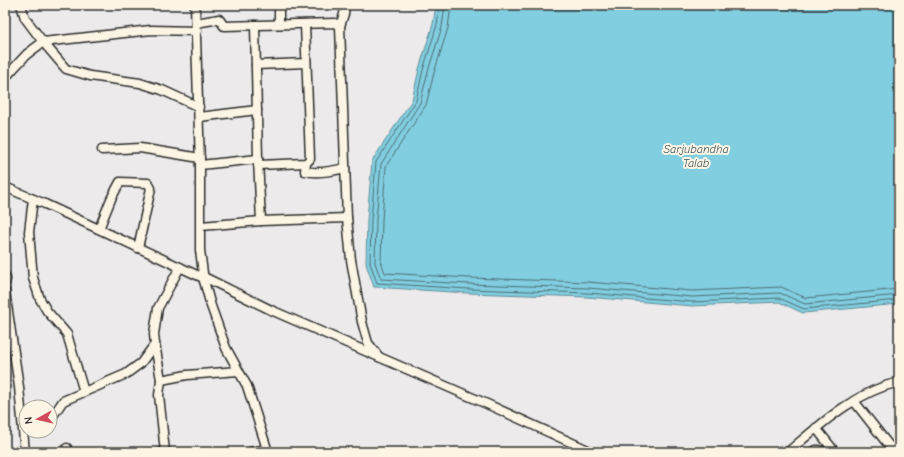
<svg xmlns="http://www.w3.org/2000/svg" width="904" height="457" viewBox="0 0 904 457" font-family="'Comic Neue',sans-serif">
	<rect width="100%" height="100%" fill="#eceaeb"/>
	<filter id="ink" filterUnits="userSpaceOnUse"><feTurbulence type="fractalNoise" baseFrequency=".025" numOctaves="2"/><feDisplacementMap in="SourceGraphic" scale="8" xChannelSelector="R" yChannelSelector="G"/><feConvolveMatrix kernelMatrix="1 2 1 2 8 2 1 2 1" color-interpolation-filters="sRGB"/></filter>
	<g filter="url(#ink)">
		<!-- water -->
		<path fill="#81cee0" stroke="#5f8d98" d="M436,5H899V304L803,313L779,302L692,306L587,297L468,293L374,287L366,264L367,220L372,161L412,100L419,69L433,24Z"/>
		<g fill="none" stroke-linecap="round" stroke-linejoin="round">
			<!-- shore -->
			<g stroke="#4d6c73" stroke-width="1">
				<path d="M440,5L437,25L423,70L416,101L376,162L371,220L370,263L377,283L468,289L588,293L692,302L779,298L804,309L899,300"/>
				<path d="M445,5L442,27L428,71L420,103L381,164L376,220L375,263L381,279L468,284L588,288L692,297L780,293L805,304L899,295"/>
				<path d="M451,5L448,28L434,73L426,105L386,166L382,220L381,261L385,273L469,278L588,282L692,291L781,287L806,298L899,289"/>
			</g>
			<!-- minor casing -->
			<g stroke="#2b2b2b" stroke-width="11">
				<g id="minor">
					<path d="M21,5L25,18L43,42L66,69L90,76L140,83L162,90L199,107"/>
					<path d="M195,5L200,165V250L204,281L211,306L226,348L247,386L268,452"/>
					<path d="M279,5V24"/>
					<path d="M345,5L344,14L340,26L347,218L351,260L362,322L368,343L379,357"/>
					<path d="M196,23L219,19L224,26L335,23L340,26"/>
					<path d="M255,25L258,159L261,221"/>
					<path d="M256,65L306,63"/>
					<path d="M5,78L13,69L27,54L43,42L151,30L197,31"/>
					<path d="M199,117L257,110"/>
					<path d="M102,150L140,148L200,158"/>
					<path d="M306,163L305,171C318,174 333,171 345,168"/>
					<path d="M200,165L258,159"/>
					<path d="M258,165L306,163L310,159L305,24"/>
					<path d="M5,187L45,204L201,277L206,278L271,310L487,404L592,452"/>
					<path d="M33,199L29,232L33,278L40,299L47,311L67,334L84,392"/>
					<path d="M201,226L261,221L347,218"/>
					<path d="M99,229L111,199L120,182L148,183L151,188L138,248"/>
					<path d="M5,276L6,279L5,283"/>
					<path d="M5,291L19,387L25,452"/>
					<path d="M161,380L187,375L238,371"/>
					<path d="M854,401L894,452"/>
					<path d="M50,420L63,401L126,374L141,363L155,344"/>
					<path d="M816,428L835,452"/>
					<path d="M67,448V452"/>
					<path d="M165,452L159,395L161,380L155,344L154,334L158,308L180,267"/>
					<path d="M251,452L267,449"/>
					<path d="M788,452C821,424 855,392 899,382"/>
					<path d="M814,452L816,450H819L823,452"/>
				</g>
			</g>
			<!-- minor -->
			<use href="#minor" stroke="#fcf5e5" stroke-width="8"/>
		</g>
	</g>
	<g text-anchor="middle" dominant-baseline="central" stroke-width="4" stroke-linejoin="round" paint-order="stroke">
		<!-- water labels -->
		<g font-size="12" font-style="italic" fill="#455c61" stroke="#fcf5e5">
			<text x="696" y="149">Sarjubandha<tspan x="696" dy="14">Talab</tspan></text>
		</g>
	</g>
	<!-- margin -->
	<rect width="904" height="457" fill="none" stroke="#fcf5e5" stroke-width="20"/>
	<rect x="10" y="10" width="884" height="437" fill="none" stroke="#2b2b2b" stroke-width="1.5" filter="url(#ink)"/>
	<!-- north arrow -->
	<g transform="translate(38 419) rotate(262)"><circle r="19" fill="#fcf5e5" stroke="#a8a49b"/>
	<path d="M0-3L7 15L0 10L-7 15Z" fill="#d1495b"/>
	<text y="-6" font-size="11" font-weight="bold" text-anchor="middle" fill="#2b2b2b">N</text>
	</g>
</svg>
